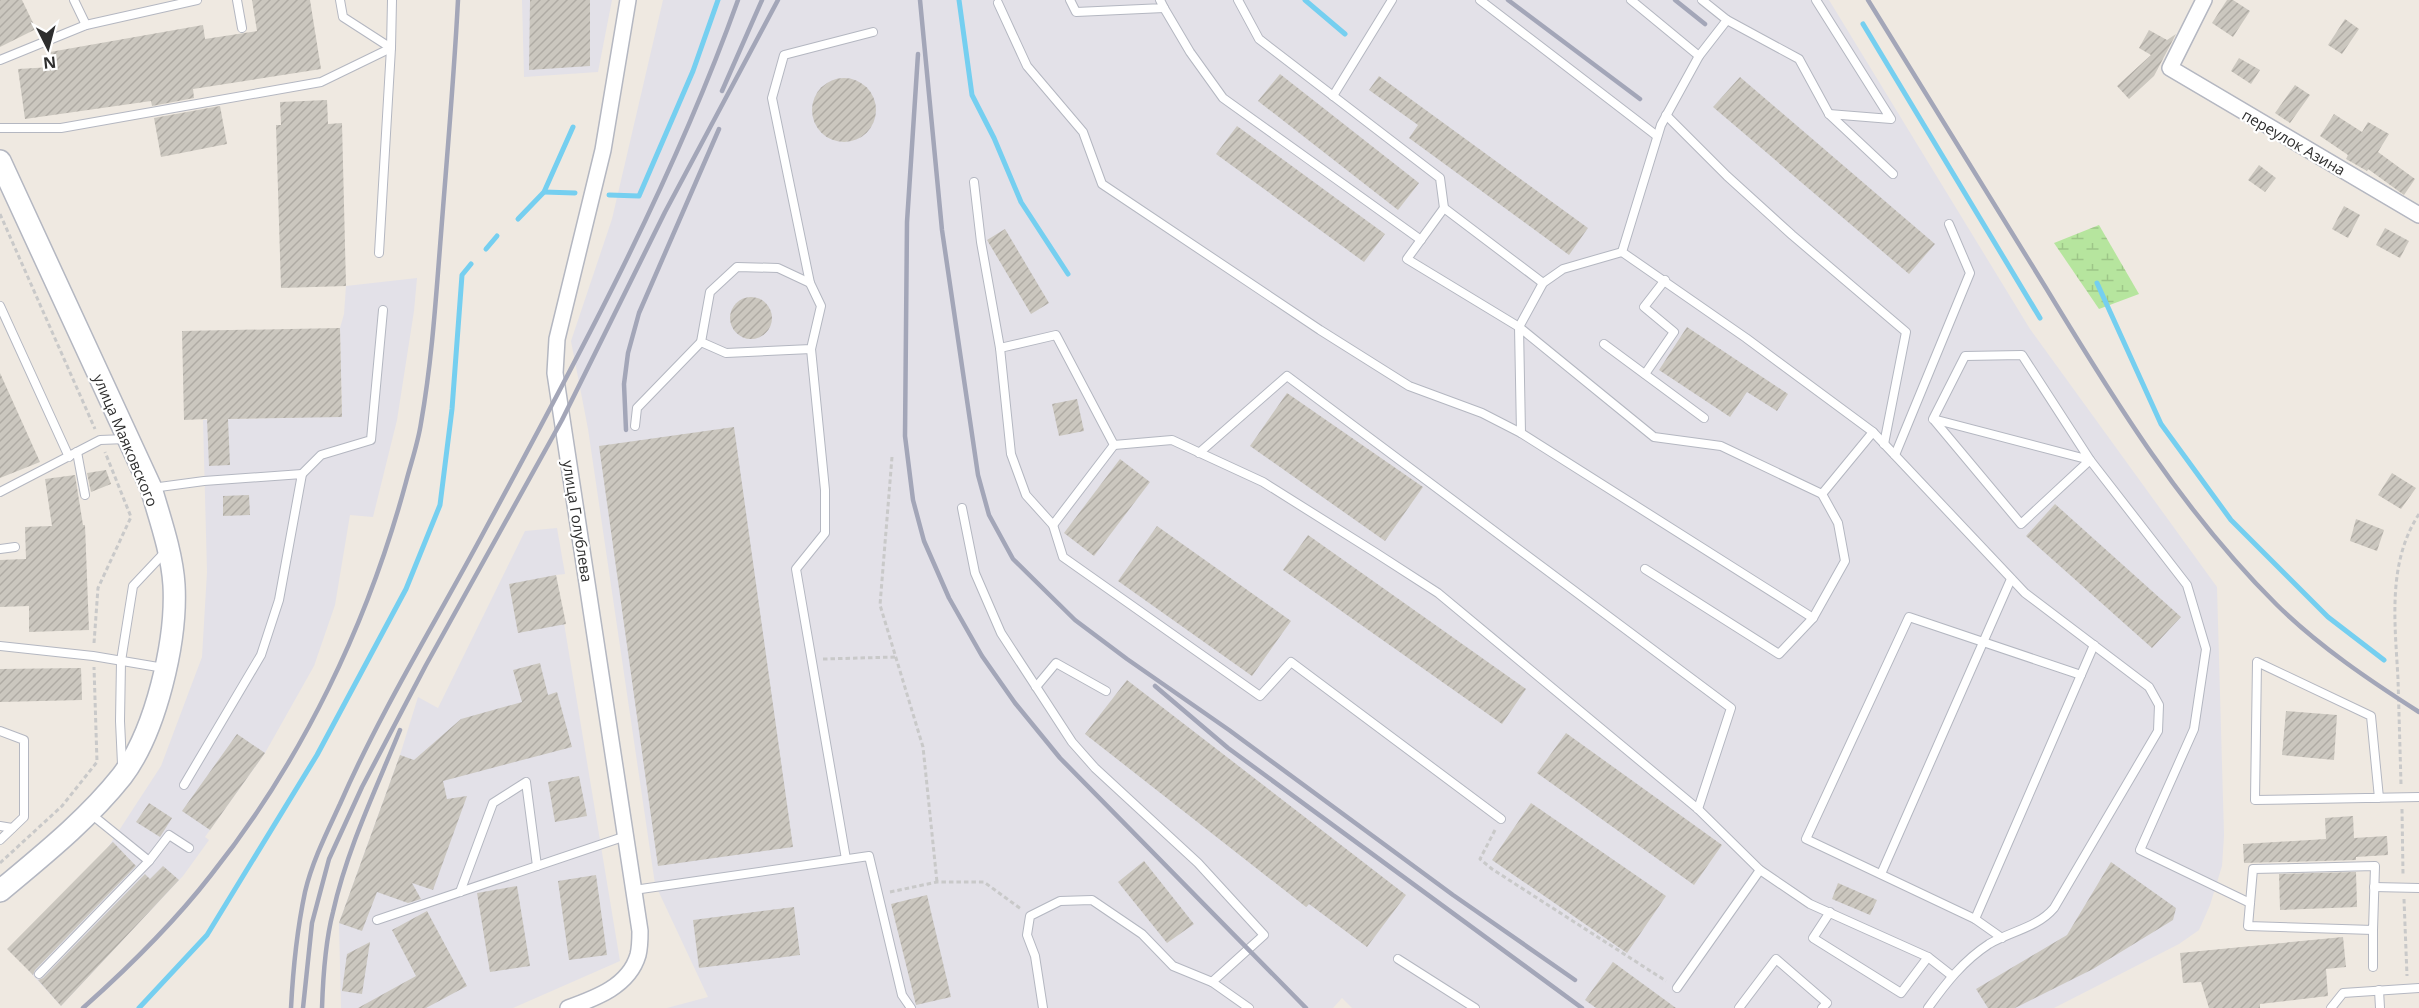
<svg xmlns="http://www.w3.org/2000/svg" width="2419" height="1008" viewBox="0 0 2419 1008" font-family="'Open Sans',sans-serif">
	<defs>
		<pattern id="wetland-marsh" width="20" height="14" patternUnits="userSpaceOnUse" patternTransform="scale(1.5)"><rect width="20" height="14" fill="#b6e59e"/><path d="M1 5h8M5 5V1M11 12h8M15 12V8" fill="none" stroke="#9dc588"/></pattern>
		<pattern id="building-hatch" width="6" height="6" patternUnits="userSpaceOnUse" patternTransform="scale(1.5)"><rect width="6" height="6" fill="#cbc7bf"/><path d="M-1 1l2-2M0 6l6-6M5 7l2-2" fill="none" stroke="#afaba4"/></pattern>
	</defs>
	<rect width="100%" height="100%" fill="#efe9e1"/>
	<!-- industrial -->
	<g fill="#e3e1e8">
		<path d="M522,0H612L598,72L524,77Z"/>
		<path d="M663,0H1829L2030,329L2217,587L2224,835L2222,866L2210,905L2199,930L2179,944L2054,1008H1352L1342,998L1333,1008H667L708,997L655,884L588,429L571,341L612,219Z"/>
		<path d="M417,278L414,311L397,420L373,517L350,515L335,605L314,666L265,753L205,837L209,840L183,876L61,1006L28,970L161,766L202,657L207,572L203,420L342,416L340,328L344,314L346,286Z"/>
		<path d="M557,528L565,574L556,575L620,961L513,1008H341L339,923L400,755L418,697L438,708L525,531Z"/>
	</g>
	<!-- wetland -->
	<path fill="url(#wetland-marsh)" d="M2099,225L2139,294L2099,309L2054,243Z"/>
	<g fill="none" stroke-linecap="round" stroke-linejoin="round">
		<!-- stream -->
		<g stroke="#75cff0" stroke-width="5">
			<path d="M959,0L972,95L994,138L1021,202L1068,274"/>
			<path d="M1305,0L1345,34"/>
			<path d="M1863,24L2040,318"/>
			<path d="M544,192L575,193"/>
			<path d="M609,195L639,196L693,71L718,0"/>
			<path d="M518,219L544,192L573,127"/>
			<path d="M486,249L497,236"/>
			<path d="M2097,283L2161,424L2231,520L2328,617L2384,660"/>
			<path d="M139,1008L207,935L317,755L406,589L440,505L452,409L462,275L471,264"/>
		</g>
	</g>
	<!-- building -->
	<g fill="url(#building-hatch)">
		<path d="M0,0H22L36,29L0,47Z"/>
		<path d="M252,0H310L321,69L193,89L194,98L152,106L151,101L25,119L18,69L52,67L50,52L203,25L205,39L257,31Z"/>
		<path d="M530,0H590V66L529,70Z"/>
		<path d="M2227,0H2233L2250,11L2233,37L2212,23Z"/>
		<path d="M2345,19L2359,29L2342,54L2328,45Z"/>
		<path d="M2149,30L2167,40L2176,34L2154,76L2129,99L2117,86L2151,55L2139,48Z"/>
		<path d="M2239,58L2260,70L2251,84L2231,71Z"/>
		<path d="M1280,74L1419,183L1398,210L1258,101Z"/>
		<path d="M1379,76L1588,228L1569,255L1409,138L1418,125L1369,90Z"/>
		<path d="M1740,77L1935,244L1909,274L1713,107Z"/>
		<circle cx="844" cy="110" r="32"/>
		<path d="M2295,85L2310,95L2290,123L2275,113Z"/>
		<path d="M327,100L328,124L342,123L346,286L281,288L276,125H281L280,102Z"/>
		<path d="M220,106L227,144L161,157L154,118Z"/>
		<path d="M2334,114L2362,132L2368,122L2389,134L2378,152L2415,179L2404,195L2368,169L2367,171L2346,159L2348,155L2320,136Z"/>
		<path d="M1237,126L1385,234L1364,262L1216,154Z"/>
		<path d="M2259,165L2276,178L2265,192L2248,180Z"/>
		<path d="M2344,206L2360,215L2348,238L2332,229Z"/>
		<path d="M2385,228L2409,241L2400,258L2376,245Z"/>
		<path d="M1005,229L1049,303L1031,314L987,240Z"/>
		<circle cx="751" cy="318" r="21"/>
		<path d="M1687,327L1788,394L1777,411L1747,392L1730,417L1659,370Z"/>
		<path d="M340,328L342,417L228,419L230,465L209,466L207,419L184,420L182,331Z"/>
		<path d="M0,373L40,462L0,478Z"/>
		<path d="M1287,393L1423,487L1385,541L1250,446Z"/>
		<path d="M1077,399L1084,431L1059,436L1052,404Z"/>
		<path d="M734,427L793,847L658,866L599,446Z"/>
		<path d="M1120,459L1150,482L1094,556L1064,533Z"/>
		<path d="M106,470L111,484L91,492L87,473Z"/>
		<path d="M2392,473L2416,488L2401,509L2378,495Z"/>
		<path d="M75,475L83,525H85L89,630L29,632V606L0,607V560L26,559L25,527L52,526L45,479Z"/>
		<path d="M249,495L250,515L223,516V496Z"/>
		<path d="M2055,504L2181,617L2152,648L2026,536Z"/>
		<path d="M2356,519L2384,530L2377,551L2350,541Z"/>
		<path d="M1157,526L1291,621L1252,676L1118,581Z"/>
		<path d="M1308,535L1526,689L1502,724L1283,570Z"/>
		<path d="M556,575L566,624L518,633L509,584Z"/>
		<path d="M540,663L548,695L557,692L572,747L443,781L447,799L467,796L433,890L412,883L421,899L408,903L377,892L362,931L339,923L400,755L414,760L461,719L522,702L513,670Z"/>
		<path d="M81,668L82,700L0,702V669Z"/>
		<path d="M1127,680L1406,895L1367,947L1309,904L1306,907L1085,734Z"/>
		<path d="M2286,711L2337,715L2334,760L2282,755Z"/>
		<path d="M1566,733L1722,845L1694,885L1537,773Z"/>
		<path d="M237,734L265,753L210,830L182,811Z"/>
		<path d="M579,776L587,816L555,822L548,782Z"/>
		<path d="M149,803L172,818L160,837L136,822Z"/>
		<path d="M1531,803L1666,896L1627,953L1492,860Z"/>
		<path d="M2353,816L2354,838L2387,836L2388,855L2356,857V860L2244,863L2243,844L2326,839L2325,818Z"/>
		<path d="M113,842L136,866L35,970L33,975L7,949Z"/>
		<path d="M1144,861L1194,924L1167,943L1118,882Z"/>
		<path d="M2111,862L2176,908L2173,920L2093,969L2015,1008H1988L1976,989L2067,935Z"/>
		<path d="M163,866L179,880L61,1006L38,980L43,978L145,874L150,879Z"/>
		<path d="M2356,872L2357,907L2280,910L2279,874Z"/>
		<path d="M596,875L607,955L569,960L558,881Z"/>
		<path d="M1838,883L1877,900L1870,915L1832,899Z"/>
		<path d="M517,886L530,966L490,972L477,893Z"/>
		<path d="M927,895L951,997L916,1005L891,904Z"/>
		<path d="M794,907L800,955L699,968L693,920Z"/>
		<path d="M427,911L467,986L426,1008H358L416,976L392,930Z"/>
		<path d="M2343,937L2346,967L2326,969L2328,996L2260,1004V1008H2209L2201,982L2183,983L2180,953Z"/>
		<path d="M370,942L362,994L342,991L347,954Z"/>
		<path d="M1613,962L1676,1008H1596L1585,1000Z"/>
	</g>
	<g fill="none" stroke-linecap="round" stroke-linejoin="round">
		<!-- service casing -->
		<g stroke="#b4b7c1" stroke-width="10">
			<g id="service">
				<path d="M74,0L86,25"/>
				<path d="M237,0L242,28"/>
				<path d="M340,0L343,17L391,48L379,253"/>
				<path d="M1070,0L1076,12L1164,8L1160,0"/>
				<path d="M1238,0L1259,39L1440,178L1444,208"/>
				<path d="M1480,0L1657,136"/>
				<path d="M1631,0L1699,56"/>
				<path d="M1702,0L1727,20L1699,56L1661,125L1622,252L1746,338L1873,432L2025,593L2149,687L2159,705L2158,731L2054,908C2037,928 2011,931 1989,944C1963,961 1946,983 1928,1008"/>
				<path d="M1816,0L1891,119L1829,114"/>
				<path d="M998,3L1027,66L1083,132L1102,184L1320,330L1409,386L1482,413L1521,433"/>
				<path d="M1164,8L1190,52L1223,98L1421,240"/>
				<path d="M1727,20L1799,59L1829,114L1893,174"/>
				<path d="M0,60L86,25L197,0"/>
				<path d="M1333,96L1392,0"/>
				<path d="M1666,115L1727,176L1792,235L1906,332L1884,444"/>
				<path d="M0,128H61L321,82L391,48L392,0"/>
				<path d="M974,182L981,242L1000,348L1011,454L1026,495L1053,525L1114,445"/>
				<path d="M1622,252L1563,269L1543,283L1519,327L1654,437L1721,446L1822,494L1873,432"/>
				<path d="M810,283L772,98L784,55L873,32"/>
				<path d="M1543,283L1444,208L1407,259L1519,327L1521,433L1813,618"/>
				<path d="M0,306L69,457"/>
				<path d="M1604,344L1704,418"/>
				<path d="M1000,348L1056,335L1114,445L1172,440L1263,482L1376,553L1438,593L1698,809L1760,870L1810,904L1928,957L1951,975"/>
				<path d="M811,349L726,353L701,342L710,292L737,267L778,268L810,283L821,306L811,349L825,490V533L796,569L846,859"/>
				<path d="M1645,374L1674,332L1644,307L1665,280"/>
				<path d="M1934,420L2021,524L2090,460"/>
				<path d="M635,426L637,408L701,342"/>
				<path d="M77,452L85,495"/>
				<path d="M1199,453L1287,376L1731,708L1698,809"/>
				<path d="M1895,455L1970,273L1949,224"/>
				<path d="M2090,460L1933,419L1965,356L2022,355L2090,460L2187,585L2206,649L2194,729L2140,850L2250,903"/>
				<path d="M302,474L321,455L371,440L383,310"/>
				<path d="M152,488L204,481L302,474L279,600L261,655L184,785"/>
				<path d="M0,492L100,440L126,439"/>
				<path d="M962,508L975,573L1001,633L1072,742L1095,768L1198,863L1264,935L1212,982L1173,966L1142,934L1092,900L1060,901L1030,916L1027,935L1035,956L1043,1008"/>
				<path d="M1053,525L1063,557L1260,696L1291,662L1501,819"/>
				<path d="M0,549L15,547"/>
				<path d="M1645,569L1779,654L1813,618L1845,561L1838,523L1822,494"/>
				<path d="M0,646L93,656L164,668"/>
				<path d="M1036,687L1056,663L1106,691"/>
				<path d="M0,731L24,740V817L0,840"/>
				<path d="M122,764L120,721L121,661L133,586L166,551"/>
				<path d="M2379,798L2371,716L2257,662L2255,800L2419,797"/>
				<path d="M0,826L12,828"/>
				<path d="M149,861L169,835L189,848"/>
				<path d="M2375,866L2373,930L2248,926L2253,869Z"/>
				<path d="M1881,874L2011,579"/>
				<path d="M2374,887L2419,888"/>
				<path d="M634,890L869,856L902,995L911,1008"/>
				<path d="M460,892L493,803L526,782L537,866"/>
				<path d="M1830,912L1813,938L1901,993L1928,957"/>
				<path d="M1975,919L1806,839L1909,617L2081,675"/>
				<path d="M377,920L626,836"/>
				<path d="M2002,938L1975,919L2094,645"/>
				<path d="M1398,959L1475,1008"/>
				<path d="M2373,967V930"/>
				<path d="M39,974L149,861L91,814"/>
				<path d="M1212,982L1249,1008"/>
				<path d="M1677,988L1760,870"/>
				<path d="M2379,990L2380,1008"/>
				<path d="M1739,1008L1776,959L1827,1003L1822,1008"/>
				<path d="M2331,1008L2343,993L2419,988"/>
			</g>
		</g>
		<!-- minor casing -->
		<g stroke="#b4b7c1" stroke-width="18">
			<g id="minor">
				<path d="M2204,0L2170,68L2419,215"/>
				<path d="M568,1008C596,998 629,986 638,955C640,947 640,938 640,931L555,373L557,339L603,150L628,0"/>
			</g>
		</g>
		<!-- secondary casing -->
		<g stroke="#b4b7c1" stroke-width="24">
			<path id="secondary" d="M0,161L151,488C160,519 172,553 174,585C177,641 156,731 122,776C87,820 43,855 0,891"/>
		</g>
		<!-- path -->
		<g stroke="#c9c9c9" stroke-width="3" stroke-dasharray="4.5 3" stroke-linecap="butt">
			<path d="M0,214L95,429"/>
			<path d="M892,457L880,605L923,747L937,882"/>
			<path d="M94,643L98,588L131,517L105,452"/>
			<path d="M823,659L896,657"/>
			<path d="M2401,784C2400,749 2399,714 2398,679C2395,623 2387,563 2419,514"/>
			<path d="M2402,809L2403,874"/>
			<path d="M1495,830L1480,859L1492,869L1666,981"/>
			<path d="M0,863L62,806L97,762L94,667"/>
			<path d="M890,892L937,882H984L1021,909"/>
			<path d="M2404,899L2407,976"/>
		</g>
		<!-- service -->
		<use href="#service" stroke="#fff" stroke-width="8"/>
		<!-- minor -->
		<use href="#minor" stroke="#fff" stroke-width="15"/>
		<!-- secondary -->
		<use href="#secondary" stroke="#fff" stroke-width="21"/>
		<!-- rail -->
		<g stroke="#a3a6b8" stroke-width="4.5">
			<path d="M920,0L942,230L978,475L989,515L1013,559L1075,620L1127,659L1229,730L1453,895L1575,980"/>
			<path d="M1508,0L1640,99"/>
			<path d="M1675,0L1705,24"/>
			<path d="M1868,0C1927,96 1986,192 2046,288C2114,400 2183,512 2277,605C2320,647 2369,680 2419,712"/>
			<path d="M918,54L907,222L905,436L913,500L924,541L949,598L982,656L1015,703L1060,758L1306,1008"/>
			<path d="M722,91L762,0"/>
			<path d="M626,430L624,384L628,353L639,313L719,129"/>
			<path d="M1155,686L1228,748L1582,1008"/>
			<path d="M83,1008C129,967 173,924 211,875C302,761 368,623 406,482C411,463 418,443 421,423C432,361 436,297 441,234C447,156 454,78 458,0"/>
			<path d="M291,1008C293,969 297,930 305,892C312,862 327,832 340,804C382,708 437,620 486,528C579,356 672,184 738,0"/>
			<path d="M303,1008L312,923L329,859L362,787L426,665L562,420L665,212L778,0"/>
			<path d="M322,1008C323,976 325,943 333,912C347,849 376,789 400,730"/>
		</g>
	</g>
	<g text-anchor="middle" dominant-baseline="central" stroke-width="4.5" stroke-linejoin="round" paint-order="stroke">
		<!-- street labels -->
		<g font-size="15" fill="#2e2e2e" stroke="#fff">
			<text transform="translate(2294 142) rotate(30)">переулок Азина</text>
			<text transform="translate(126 440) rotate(67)">улица Маяковского</text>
			<text transform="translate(578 521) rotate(81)">улица Голублева</text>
		</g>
	</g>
	<!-- north arrow -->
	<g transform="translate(48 48) rotate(174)" stroke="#ffffff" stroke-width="4.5" paint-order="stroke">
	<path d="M0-4.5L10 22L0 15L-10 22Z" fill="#2e2e2e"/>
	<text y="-9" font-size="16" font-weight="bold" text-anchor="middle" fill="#2e2e2e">N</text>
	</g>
</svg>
